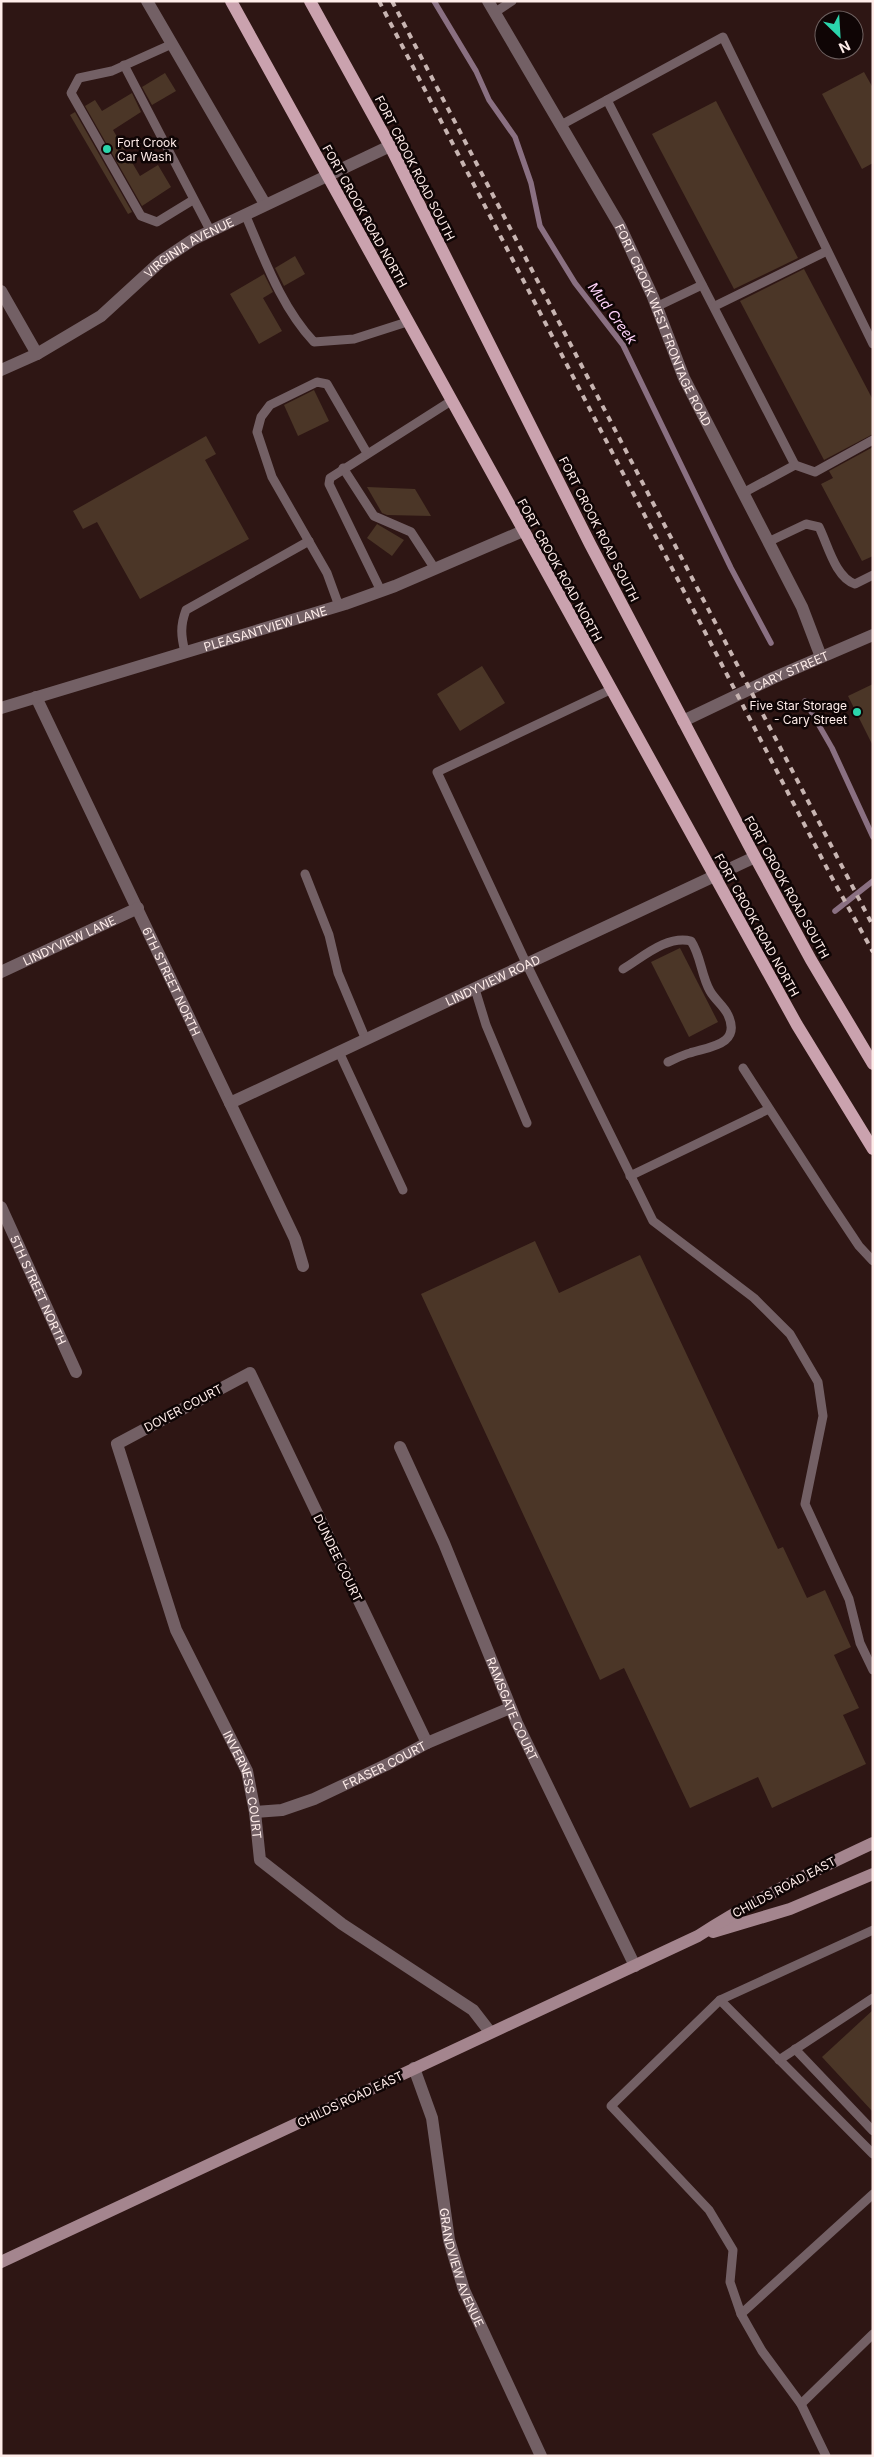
<svg xmlns="http://www.w3.org/2000/svg" width="874" height="2457" viewBox="0 0 874 2457" font-family="Inter,sans-serif">
	<rect width="100%" height="100%" fill="#2e1614"/>
	<g fill="none" stroke-linecap="round" stroke-linejoin="round">
		<!-- stream -->
		<g stroke="#8a7082" stroke-width="5.5">
			<path d="M434,1L476,71L489,100L515,137L531,183L540,226L575,283L623,345L731,568L771,643"/>
			<path d="M805,701L832,748L873,837"/>
			<path d="M835,911L873,881"/>
		</g>
	</g>
	<!-- building -->
	<g fill="#4b3627">
		<path d="M864,72L873,88V163L862,169L822,94Z"/>
		<path d="M165,73L176,91L152,105L142,87Z"/>
		<path d="M132,93L141,112L113,130L140,176L158,165L171,187L142,206L85,106L95,100L102,111Z"/>
		<path d="M716,101L798,258L734,289L652,134Z"/>
		<path d="M75,112L132,212L128,214L70,115Z"/>
		<path d="M295,256L305,274L284,286L275,268Z"/>
		<path d="M804,269L873,400V434L824,460L740,301Z"/>
		<path d="M264,274L273,292L263,298L282,331L259,344L230,294Z"/>
		<path d="M314,390L329,421L298,436L284,405Z"/>
		<path d="M206,436L216,454L205,460L249,539L140,599L97,522L83,529L73,511Z"/>
		<path d="M873,447V556L862,561L821,484L833,478L829,471Z"/>
		<path d="M367,487L415,489L431,516L387,515L382,513Z"/>
		<path d="M377,524L404,540L392,556L367,538Z"/>
		<path d="M482,666L505,703L460,731L437,694Z"/>
		<path d="M873,684V746L848,696Z"/>
		<path d="M680,948L718,1022L689,1037L651,962Z"/>
		<path d="M535,1241L559,1293L640,1255L778,1549L783,1547L807,1598L825,1590L851,1647L834,1655L859,1708L843,1715L866,1764L772,1808L758,1777L690,1808L624,1668L600,1680L421,1294Z"/>
		<path d="M873,2010V2112L822,2057Z"/>
	</g>
	<g fill="none" stroke-linecap="round" stroke-linejoin="round">
		<!-- lane -->
		<g stroke="#736065" stroke-width="9">
			<path d="M494,13L512,1"/>
			<path d="M172,44L112,71L79,78L71,93L141,216L157,222L193,200"/>
			<path d="M124,65L210,230"/>
			<path d="M607,100L795,465"/>
			<path d="M561,125L723,37L873,344"/>
			<path d="M245,214C264,258 281,307 314,342L354,339L407,322"/>
			<path d="M715,306L827,251"/>
			<path d="M656,307L702,285"/>
			<path d="M343,468L374,516L411,532L435,569"/>
			<path d="M743,493L795,465L815,472L873,440"/>
			<path d="M768,542L806,524L819,527C828,545 835,577 855,584L873,575"/>
			<path d="M381,591L329,484L330,478L451,401"/>
			<path d="M339,606L327,573L272,477L257,432L261,417L270,405L317,382L327,384L367,453"/>
			<path d="M185,652C181,636 180,626 186,610L309,541"/>
			<path d="M610,690L437,772L527,965L653,1221L754,1298L790,1334L818,1382L823,1416L805,1504L849,1599L860,1643L873,1670"/>
			<path d="M305,874L329,935L338,973L366,1040"/>
			<path d="M623,969C643,957 667,935 691,941C701,956 701,975 710,991C715,1000 724,1006 728,1015C742,1045 708,1047 690,1053C682,1055 675,1059 668,1062"/>
			<path d="M475,989L486,1025L527,1123"/>
			<path d="M339,1052L403,1190"/>
			<path d="M743,1068L829,1201L859,1246L873,1261"/>
			<path d="M630,1176L769,1109"/>
			<path d="M720,2000L873,2154"/>
			<path d="M795,2049L873,2131"/>
			<path d="M779,2060L873,1998"/>
			<path d="M741,2314L873,2194"/>
			<path d="M801,2404L873,2334"/>
			<path d="M826,2456L801,2404L762,2351L741,2314L730,2282L733,2250L709,2210L611,2106L720,2000L873,1930"/>
		</g>
		<!-- street -->
		<g stroke="#736065" stroke-width="12">
			<path d="M147,1L265,204"/>
			<path id="s1" d="M488,1L620,226L653,297L684,378L802,607L821,657"/>
			<path d="M1,291L37,354"/>
			<path id="s2" d="M1,370L37,354L101,316L161,261L194,239L390,146"/>
			<path id="s3" d="M36,697L295,1239L303,1266"/>
			<path id="s4" d="M1,708L345,604L395,586L523,531"/>
			<path id="s5" d="M683,721L773,678L873,635"/>
			<path id="s6" d="M1,972L138,908"/>
			<path id="s7" d="M230,1103L755,857"/>
			<path id="s8" d="M1,1207L76,1372"/>
			<path id="s9" d="M400,1447L444,1543L517,1723L635,1966"/>
			<path id="s10" d="M427,1743L250,1373L117,1444L176,1630L247,1771L255,1812L260,1860L342,1924L473,2010L490,2032"/>
			<path id="s11" d="M255,1812L282,1810L314,1799L388,1764L427,1743L510,1708"/>
			<path id="s12" d="M414,2068L432,2118L449,2240L464,2290L541,2456"/>
		</g>
		<!-- secondary -->
		<g stroke="#a4858e" stroke-width="12">
			<path d="M713,1932L790,1909L873,1874"/>
			<path d="M1,2262L698,1936C754,1900 813,1871 873,1843"/>
		</g>
		<!-- primary -->
		<g stroke="#caa2ae" stroke-width="12">
			<path d="M231,1L797,1025L873,1149"/>
			<path d="M310,1L390,146L590,544L755,857L811,960L873,1064"/>
		</g>
		<!-- rail -->
		<g stroke="#c8b5b2" stroke-width="4" stroke-dasharray="6 6" stroke-linecap="butt">
			<path d="M379,1L831,876L873,952"/>
			<path d="M392,1L873,926"/>
		</g>
	</g>
	<!-- markers -->
	<g fill="#2bd5ac" stroke="#0f0505" stroke-width="2">
		<circle cx="107" cy="149" r="5"/>
		<circle cx="857" cy="712" r="5"/>
	</g>
	<g text-anchor="middle" dominant-baseline="central" stroke-width="5" stroke-linejoin="round" paint-order="stroke">
		<!-- poi labels -->
		<g font-size="12" fill="#ffedea" stroke="#0f0505" text-anchor="start">
			<text x="117" y="142">Fort Crook<tspan x="117" dy="14">Car Wash</tspan></text>
			<text x="847" y="705" text-anchor="end">Five Star Storage<tspan x="847" dy="14">- Cary Street</tspan></text>
		</g>
		<!-- street labels -->
		<g font-size="12" fill="#ffedea" stroke="#0f0505">
			<text transform="translate(415 168) rotate(63)">FORT CROOK ROAD SOUTH</text>
			<text transform="translate(365 216) rotate(61)">FORT CROOK ROAD NORTH</text>
			<text stroke="none"><textPath href="#s2" startOffset="226">VIRGINIA AVENUE</textPath></text>
			<text stroke="none"><textPath href="#s1" startOffset="369">FORT CROOK WEST FRONTAGE ROAD</textPath></text>
			<text transform="translate(599 529) rotate(63)">FORT CROOK ROAD SOUTH</text>
			<text transform="translate(560 570) rotate(61)">FORT CROOK ROAD NORTH</text>
			<text stroke="none"><textPath href="#s4" startOffset="276">PLEASANTVIEW LANE</textPath></text>
			<text stroke="none"><textPath href="#s5" startOffset="119">CARY STREET</textPath></text>
			<text transform="translate(787 887) rotate(61)">FORT CROOK ROAD SOUTH</text>
			<text transform="translate(757 925) rotate(61)">FORT CROOK ROAD NORTH</text>
			<text stroke="none"><textPath href="#s6" startOffset="75">LINDYVIEW LANE</textPath></text>
			<text stroke="none"><textPath href="#s3" startOffset="315">6TH STREET NORTH</textPath></text>
			<text stroke="none"><textPath href="#s7" startOffset="290">LINDYVIEW ROAD</textPath></text>
			<text stroke="none"><textPath href="#s8" startOffset="91">5TH STREET NORTH</textPath></text>
			<text transform="translate(183 1408) rotate(-28)">DOVER COURT</text>
			<text transform="translate(338 1558) rotate(64)">DUNDEE COURT</text>
			<text stroke="none"><textPath href="#s9" startOffset="285">RAMSGATE COURT</textPath></text>
			<text stroke="none"><textPath href="#s11" startOffset="139">FRASER COURT</textPath></text>
			<text stroke="none"><textPath href="#s10" startOffset="926">INVERNESS COURT</textPath></text>
			<text transform="translate(784 1887) rotate(-28)">CHILDS ROAD EAST</text>
			<text transform="translate(350 2099) rotate(-25)">CHILDS ROAD EAST</text>
			<text stroke="none"><textPath href="#s12" startOffset="206">GRANDVIEW AVENUE</textPath></text>
		</g>
		<!-- water labels -->
		<g font-size="14" font-style="italic" fill="#fed3fa" stroke="#0f0505">
			<text transform="translate(613 313) rotate(54)">Mud Creek</text>
		</g>
	</g>
	<!-- border -->
	<rect width="874" height="2457" fill="none" stroke="#ffedea" stroke-width="5"/>
	<!-- north arrow -->
	<g transform="translate(839 35) rotate(155)"><circle r="24" fill="#0f0505" stroke="#6f6261"/>
	<path d="M0-4L9 19L0 12L-9 19Z" fill="#2bd5ac"/>
	<text y="-8" font-size="14" font-weight="bold" text-anchor="middle" fill="#ffedea">N</text>
	</g>
</svg>
